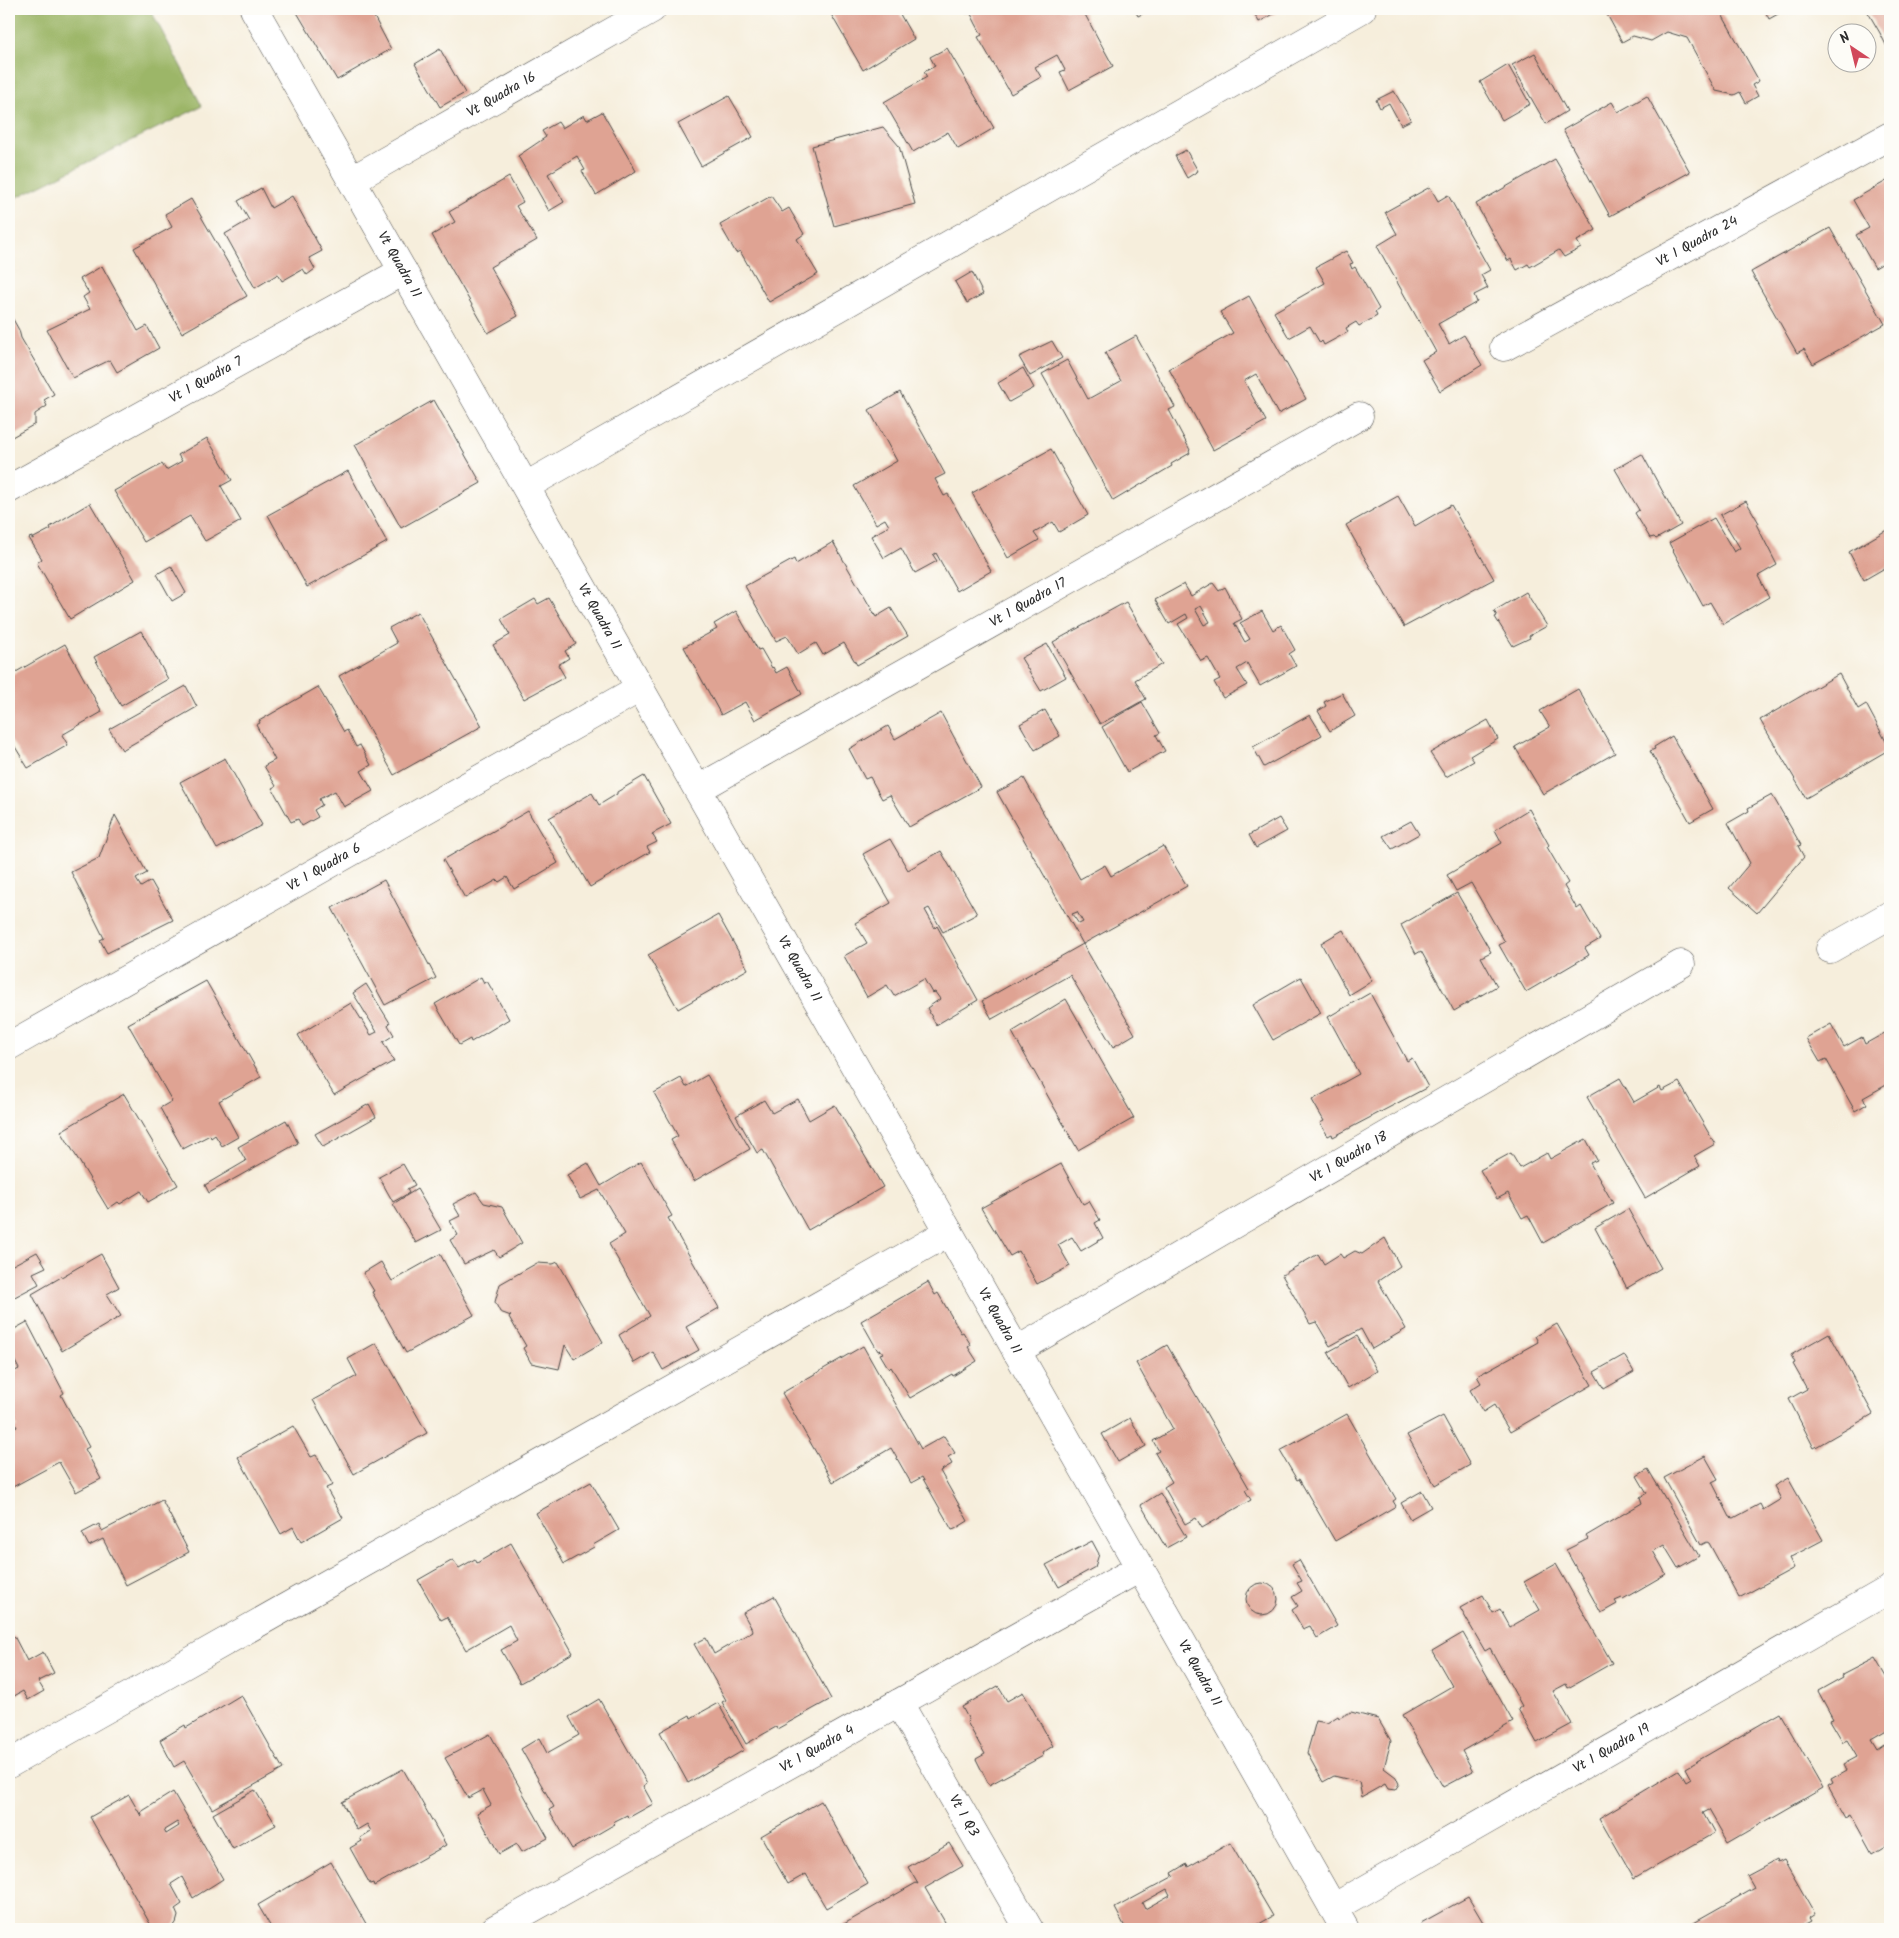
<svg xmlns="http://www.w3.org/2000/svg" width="1899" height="1938" viewBox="0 0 1899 1938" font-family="Kalam,sans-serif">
	<rect width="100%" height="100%" fill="#fdfcf7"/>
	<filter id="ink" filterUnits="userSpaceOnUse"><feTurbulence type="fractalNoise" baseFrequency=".02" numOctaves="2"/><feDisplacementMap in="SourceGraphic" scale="10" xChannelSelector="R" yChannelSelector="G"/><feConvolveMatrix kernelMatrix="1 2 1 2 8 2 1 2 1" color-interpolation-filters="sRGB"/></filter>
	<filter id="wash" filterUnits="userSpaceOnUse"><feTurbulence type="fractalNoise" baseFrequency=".0096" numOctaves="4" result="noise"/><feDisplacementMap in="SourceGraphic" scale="20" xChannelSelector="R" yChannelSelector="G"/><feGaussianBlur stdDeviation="1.12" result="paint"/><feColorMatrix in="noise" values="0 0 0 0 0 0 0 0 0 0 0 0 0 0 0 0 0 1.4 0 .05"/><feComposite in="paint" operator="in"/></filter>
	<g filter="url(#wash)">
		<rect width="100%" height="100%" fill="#f6eedc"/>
		<!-- forest -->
		<path fill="#9cb668" stroke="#64704a" d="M9,9H150L202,106L9,201Z"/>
		<g id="blocks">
			<!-- building -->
			<g fill="#dfa393" fill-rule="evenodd">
				<path d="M295,9H370L391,49L337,80Z"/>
				<path d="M828,9H897L914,39L863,70Z"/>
				<path d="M963,9H1082L1113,66L1069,90L1060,72L1065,70L1057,55L1035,67L1041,77L1011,94L978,37L982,35L976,24L970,12L966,14Z"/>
				<path d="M1134,9H1152L1138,16Z"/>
				<path d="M1252,9H1283L1259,22Z"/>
				<path d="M1604,9H1719L1759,81L1752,85L1758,96L1746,103L1740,92L1734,95L1716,91L1687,38L1667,32L1651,41L1633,36L1622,42Z"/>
				<path d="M1764,9H1787L1769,19Z"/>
				<path d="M1866,9H1890V53L1880,33Z"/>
				<path d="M947,48L994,128L958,149L948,132L913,152L884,102L927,77L924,72L935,66L930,57Z"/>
				<path d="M440,49L465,93L440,107L415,64Z"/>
				<path d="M1535,53L1567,111L1546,124L1512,65Z"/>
				<path d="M1508,65L1530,104L1502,120L1480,82Z"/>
				<path d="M1394,91L1411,120L1401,125L1389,103L1380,108L1376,100Z"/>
				<path d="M729,96L753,137L701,166L678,124Z"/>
				<path d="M1647,96L1690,172L1610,216L1563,130L1612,102L1618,112Z"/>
				<path d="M602,112L636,171L596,195L582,171L585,170L577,156L548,174L564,202L549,211L518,156L546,137L542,131L558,122L562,128L584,115L587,120Z"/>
				<path d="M883,127L899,146L915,204L834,226L812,146Z"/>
				<path d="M1186,150L1198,171L1187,178L1175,156Z"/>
				<path d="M1555,159L1596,230L1577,241L1581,248L1564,257L1559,250L1530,267L1528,264L1517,270L1511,259L1508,261L1476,204Z"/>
				<path d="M509,177L523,202L516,206L537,240L490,267L518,316L488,333L432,235L455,222L449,212Z"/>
				<path d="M1890,179V272L1885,262L1875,268L1856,235L1869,228L1853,200Z"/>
				<path d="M1430,187L1438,201L1448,195L1490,270L1481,275L1488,288L1474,295L1477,302L1438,324L1449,344L1464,335L1482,365L1440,391L1422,360L1436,352L1377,246L1397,234L1385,212Z"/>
				<path d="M261,188L271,208L292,196L322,251L309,258L315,269L307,275L303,269L282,281L278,274L255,288L225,234L249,220L238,201Z"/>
				<path d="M771,196L782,212L789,208L804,234L797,239L818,274L769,302L740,251L736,253L720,225Z"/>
				<path d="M191,199L247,296L182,333L134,248L172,227L165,214Z"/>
				<path d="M1830,228L1885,324L1813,364L1804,349L1797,353L1751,272Z"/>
				<path d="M1346,251L1353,263L1350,264L1352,269L1355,267L1379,309L1375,312L1377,316L1359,326L1356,322L1346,328L1348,332L1324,345L1322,341L1320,343L1310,326L1289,338L1274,312L1325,283L1316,267Z"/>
				<path d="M102,266L138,331L147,326L159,348L117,372L110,360L73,378L47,330L90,309L83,297L89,293L80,279Z"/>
				<path d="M972,272L983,294L967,303L955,282Z"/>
				<path d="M1249,296L1306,399L1278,414L1256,374L1244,381L1266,421L1213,450L1169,369L1233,333L1220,312Z"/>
				<path d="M9,312L19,330L21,338L54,394L44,400L47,406L35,414V424L12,437H9Z"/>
				<path d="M1136,336L1175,407L1169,410L1190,450L1189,451L1190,453L1171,464L1172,466L1113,501L1042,374L1067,360L1088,399L1121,381L1105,353Z"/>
				<path d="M1052,341L1062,358L1030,376L1019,357Z"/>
				<path d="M1023,368L1034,388L1009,402L998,383Z"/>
				<path d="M900,392L945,474L935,479L944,496L948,494L991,571L957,591L936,553L933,555L937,561L915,573L901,548L884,558L871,536L889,526L885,519L876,524L854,486L897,461L869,410Z"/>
				<path d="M434,400L481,483L401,528L355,445Z"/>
				<path d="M207,438L232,480L221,486L241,521L205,541L190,516L144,542L114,491L162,464L166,470L182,461L178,455Z"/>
				<path d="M1051,449L1088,515L1059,532L1053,522L1034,533L1039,540L1008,558L972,493Z"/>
				<path d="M1642,454L1681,525L1656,539L1654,537L1650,538L1635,513L1639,510L1615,469Z"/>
				<path d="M348,471L387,542L307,587L268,515Z"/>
				<path d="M1398,496L1415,526L1451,505L1494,579L1404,627L1346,525Z"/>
				<path d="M1746,501L1759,523L1756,524L1777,565L1758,576L1769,597L1723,624L1710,602L1703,606L1669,543L1714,518L1734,552L1740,548L1720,515Z"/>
				<path d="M90,503L135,580L70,619L37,563L42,559L29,538L32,537V539L51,529L50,527Z"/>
				<path d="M1890,528V565L1864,580L1849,552Z"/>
				<path d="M833,542L876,617L891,608L908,636L857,665L844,643L823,655L816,643L798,654L787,636L776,641L745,586L794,559L796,564Z"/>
				<path d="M171,566L186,593L172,601L157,574Z"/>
				<path d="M1213,583L1219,591L1225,587L1242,619L1234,623L1245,642L1250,639L1240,623L1262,611L1273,630L1281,625L1295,650L1289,654L1296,666L1260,686L1247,663L1237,669L1247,685L1223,698L1214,682L1220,679L1208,658L1201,661L1178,624L1188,618L1186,614L1169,624L1155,600L1184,584L1191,596ZM1201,606L1210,622L1204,625L1195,609Z"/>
				<path d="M1526,592L1547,626L1529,636L1530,638L1513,646L1495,617L1497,616L1494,611Z"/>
				<path d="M549,598L576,644L565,651L569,658L558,665L565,677L524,699L493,645L510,635L501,619L535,599L538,604Z"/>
				<path d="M1126,602L1162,664L1135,680L1146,699L1100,724L1053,642Z"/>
				<path d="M736,611L758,650L761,649L772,668L773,667L776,673L787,667L802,694L755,720L745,702L721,715L684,647L717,629L714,624Z"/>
				<path d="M418,612L482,726L394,775L339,676L397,643L389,628Z"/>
				<path d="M141,631L168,679L121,706L94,657Z"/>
				<path d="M65,644L102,712L62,735L68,745L28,768L9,737V676Z"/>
				<path d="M1047,644L1066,677L1041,691L1021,658Z"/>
				<path d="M1839,674L1858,709L1866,704L1890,749L1806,798L1760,720Z"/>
				<path d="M186,686L197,707L122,750L109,729Z"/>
				<path d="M318,687L344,732L347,730L356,747L360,745L371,765L361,771L373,791L344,807L335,791L319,799L322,805L314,810L318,817L302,826L298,819L291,822L272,788L276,786L264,766L275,760L256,725L260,723L259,721Z"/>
				<path d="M1578,689L1615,753L1543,794L1515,747L1550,727L1540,711Z"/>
				<path d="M1342,693L1355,716L1330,731L1318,711L1326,706L1324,702Z"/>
				<path d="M1142,702L1160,733L1156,735L1165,751L1127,772L1102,727L1115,719L1114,718Z"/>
				<path d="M1045,710L1060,736L1035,750L1020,724Z"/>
				<path d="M941,713L981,787L909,827L890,795L882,799L870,777L865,779L849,749L888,726L895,739Z"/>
				<path d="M1310,715L1322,735L1264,767L1253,747Z"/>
				<path d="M1488,720L1498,739L1470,756L1474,761L1446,777L1430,753Z"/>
				<path d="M1672,736L1713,809L1690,822L1650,751L1655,749L1654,747Z"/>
				<path d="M225,758L262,825L217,849L180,782Z"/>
				<path d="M644,776L671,824L652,834L657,842L647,847L650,852L590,887L549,818L592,793L599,805L617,794V792Z"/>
				<path d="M1024,778L1080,879L1105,865L1111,876L1163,846L1187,886L1083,944L1135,1034L1113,1047L1070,975L992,1019L982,1001L1083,944L997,792ZM1077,912L1083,922L1079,924L1072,914Z"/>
				<path d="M1772,795L1801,845L1798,846L1804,857L1757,913L1729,888L1750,863L1728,823L1749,811L1748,808Z"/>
				<path d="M1529,809L1549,845L1547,847L1568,883L1564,886L1577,909L1581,906L1600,939L1585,948L1589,955L1526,992L1499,945L1505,942L1471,883L1456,891L1447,875L1502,843L1495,830Z"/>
				<path d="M528,811L558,863L514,889L507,877L499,882L497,880L465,898L443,860Z"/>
				<path d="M115,815L147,873L136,879L141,887L151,881L173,920L107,953L100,940L104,938L71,872L99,858Z"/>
				<path d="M1279,818L1287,831L1256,848L1249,835Z"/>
				<path d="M1411,821L1419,834L1392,849L1383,836Z"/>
				<path d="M890,839L908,870L941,851L977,914L943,932L929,908L925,910L935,928L937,926L978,1000L936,1025L927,1008L940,999L935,992L932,993L924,979L894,996L887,985L867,997L844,956L867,943L855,923L891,903L863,854Z"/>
				<path d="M384,880L436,978L385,1005L332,908Z"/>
				<path d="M1457,893L1491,952L1481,957L1497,986L1454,1011L1421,951L1416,954L1401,925Z"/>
				<path d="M718,915L748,969L678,1009L648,955Z"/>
				<path d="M1343,930L1372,981L1349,995L1321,943Z"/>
				<path d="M481,977L484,983L487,981L509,1019L471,1042L470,1039L459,1045L435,1004Z"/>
				<path d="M1301,977L1321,1013L1273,1040L1253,1005Z"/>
				<path d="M206,981L261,1077L219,1101L238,1137L222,1146L215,1135L211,1138L210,1135L183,1149L160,1108L172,1101L128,1024Z"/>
				<path d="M366,984L390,1023L388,1025L394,1035L383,1042L394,1061L334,1095L298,1035L351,1003L371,1035L377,1032L353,993Z"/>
				<path d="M1370,993L1407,1061L1412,1058L1428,1087L1333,1137L1332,1134L1328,1136L1320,1123L1324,1121L1312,1100L1359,1074L1328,1017Z"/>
				<path d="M1066,999L1134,1118L1078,1150L1012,1032Z"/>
				<path d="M1831,1024L1844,1047L1862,1037L1865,1044L1890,1030V1083L1863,1098L1867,1104L1855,1111L1826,1059L1820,1062L1806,1038Z"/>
				<path d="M707,1075L750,1149L694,1181L671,1140L678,1136L654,1093L681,1078L686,1087Z"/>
				<path d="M1620,1078L1634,1102L1660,1087L1662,1091L1679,1082L1715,1144L1694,1156L1700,1166L1645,1198L1587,1097Z"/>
				<path d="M124,1094L178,1185L148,1202L141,1191L120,1204L118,1202L108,1209L61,1131Z"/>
				<path d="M798,1099L809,1120L835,1105L883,1187L808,1230L763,1150L757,1153L736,1116L764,1100L772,1113Z"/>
				<path d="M369,1104L376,1117L323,1147L315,1134Z"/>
				<path d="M286,1120L298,1143L209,1193L205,1185L246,1161L238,1147Z"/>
				<path d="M1586,1139L1597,1160L1590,1163L1613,1203L1543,1243L1528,1215L1522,1218L1508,1193L1497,1199L1480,1170L1511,1153L1520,1168L1547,1153L1550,1159Z"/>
				<path d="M641,1162L672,1216L668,1218L719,1308L686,1327L699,1350L663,1370L653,1352L634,1363L619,1335L650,1316L609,1244L625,1234L599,1190L580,1199L567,1175L588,1163L601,1186Z"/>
				<path d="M403,1164L415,1185L407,1189L409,1193L393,1202L379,1177Z"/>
				<path d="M1061,1164L1083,1204L1089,1201L1100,1220L1095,1223L1103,1238L1081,1251L1072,1237L1058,1245L1070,1266L1037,1284L1019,1251L1010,1256L981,1208Z"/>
				<path d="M417,1189L441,1230L416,1243L393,1204Z"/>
				<path d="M476,1192L484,1203L502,1207L522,1243L499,1257L494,1250L464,1264L450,1240L458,1235L450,1221L460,1216L453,1204Z"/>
				<path d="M1628,1209L1661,1268L1627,1288L1595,1228Z"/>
				<path d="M1385,1238L1400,1266L1378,1281L1406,1329L1372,1349L1361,1329L1330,1346L1316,1322L1310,1324L1282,1275L1318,1254L1324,1264L1340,1254L1343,1258L1355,1251L1362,1254Z"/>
				<path d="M37,1252L46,1267L33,1273L39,1284L9,1300V1267Z"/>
				<path d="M101,1254L119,1287L107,1294L121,1316L62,1351L32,1294Z"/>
				<path d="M440,1254L474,1315L406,1353L372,1292L374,1291L363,1273L381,1262L392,1281Z"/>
				<path d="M558,1262L603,1342L574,1359L565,1345L559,1369L531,1363L523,1348L526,1346L509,1317L511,1316L500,1312L495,1302L500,1284L537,1263L553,1264Z"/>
				<path d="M928,1282L935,1295L938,1293L961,1333L963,1332L971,1345L968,1347L977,1361L953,1376L952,1374L910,1398L891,1367L889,1369L880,1354L883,1353L881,1350L878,1351L861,1321Z"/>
				<path d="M27,1322L64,1393L61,1395L89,1447L85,1449L101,1479L76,1492L59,1462L9,1489V1431L17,1427L9,1412V1374L19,1369L9,1350V1332Z"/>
				<path d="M1557,1324L1592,1385L1510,1432L1494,1405L1483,1412L1470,1390L1481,1383L1477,1376L1538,1342L1535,1336Z"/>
				<path d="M1829,1333L1873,1414L1814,1448L1789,1399L1807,1389L1793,1364L1795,1363L1791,1355Z"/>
				<path d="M1357,1336L1377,1371L1348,1388L1328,1352Z"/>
				<path d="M376,1343L427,1433L354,1474L313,1400L357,1376L348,1359Z"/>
				<path d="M1167,1345L1249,1488L1245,1490L1251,1500L1202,1528L1196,1518L1185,1524L1164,1487L1172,1482L1155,1453L1159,1451L1153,1441L1173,1429L1136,1363Z"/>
				<path d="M863,1346L921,1449L944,1436L955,1453L948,1457L952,1464L940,1471L968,1521L955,1529L952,1530L922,1477L911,1483L891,1448L833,1482L782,1393Z"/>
				<path d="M1624,1355L1634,1372L1604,1389L1594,1372Z"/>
				<path d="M1347,1414L1396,1499L1393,1501L1396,1506L1335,1541L1299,1479L1297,1480L1280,1451Z"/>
				<path d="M1443,1416L1470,1465L1435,1485L1407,1435Z"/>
				<path d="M1130,1418L1146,1446L1118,1462L1102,1434Z"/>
				<path d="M293,1426L311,1457L316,1455L333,1485L326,1488L343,1518L301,1542L293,1527L281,1534L238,1457Z"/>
				<path d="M1705,1456L1718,1479L1712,1482L1730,1517L1734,1518L1760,1504L1763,1510L1781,1499L1774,1486L1788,1478L1823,1540L1789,1558L1794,1568L1739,1598L1709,1543L1707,1542L1701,1545L1664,1478Z"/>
				<path d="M1648,1469L1699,1556L1678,1568L1664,1545L1653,1551L1666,1574L1623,1599L1622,1598L1615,1601L1617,1604L1601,1613L1566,1550L1588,1539L1586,1536L1642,1503L1640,1497L1647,1493L1637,1476Z"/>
				<path d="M591,1482L619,1530L593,1545L594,1547L564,1564L536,1513Z"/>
				<path d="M1422,1491L1431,1507L1410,1519L1401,1503Z"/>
				<path d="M1160,1493L1186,1537L1166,1548L1141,1505Z"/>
				<path d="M162,1500L189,1552L126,1585L103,1539L89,1546L82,1533L99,1524L102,1531Z"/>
				<path d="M1092,1541L1099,1554L1095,1567L1059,1587L1046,1565Z"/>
				<path d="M511,1543L573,1653L520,1683L501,1650L517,1641L509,1625L466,1650L447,1617L441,1620L418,1580L453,1560L459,1568L475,1559L477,1563Z"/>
				<path d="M1299,1560L1337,1626L1317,1638L1310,1626L1303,1629L1292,1610L1298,1606L1292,1597L1302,1591L1297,1583L1302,1581L1292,1564Z"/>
				<path d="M1556,1564L1612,1663L1568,1688L1566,1684L1553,1691L1572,1724L1537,1743L1518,1709L1522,1706L1490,1648L1485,1651L1460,1608L1483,1595L1493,1613L1500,1609L1510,1627L1540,1610L1524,1582Z"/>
				<circle cx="1262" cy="1599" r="16"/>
				<path d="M774,1596L831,1699L777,1729L776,1727L746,1744L722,1702L726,1700L694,1644L706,1638L714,1654L753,1631L743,1613Z"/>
				<path d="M1463,1633L1513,1722L1462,1751L1473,1771L1443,1787L1402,1715L1452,1686L1432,1651Z"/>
				<path d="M9,1634L11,1638L14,1636L27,1661L43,1652L54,1673L38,1681L44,1691L28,1700L23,1691L9,1699Z"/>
				<path d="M1875,1658L1886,1677L1889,1675L1890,1677V1728L1871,1739L1877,1749L1884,1744L1890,1756V1772L1886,1775L1890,1783V1842L1872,1853L1851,1815L1846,1818L1828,1786L1833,1783L1831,1779L1847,1770L1844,1764L1857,1757L1847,1740L1843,1742L1830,1720L1833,1719L1818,1691L1843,1677L1842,1675Z"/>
				<path d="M998,1686L1007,1701L1023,1692L1053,1746L1042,1753L1043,1756L989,1785L976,1759L985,1754L967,1722L969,1720L962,1707Z"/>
				<path d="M241,1695L283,1769L212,1809L184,1761L174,1767L160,1740L185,1725L186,1728Z"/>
				<path d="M599,1699L647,1783L643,1786L653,1804L628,1818L627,1815L613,1822L615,1824L572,1849L549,1810L554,1807L521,1749L539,1738L547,1753L579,1735L569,1717Z"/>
				<path d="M718,1703L744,1750L688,1783L660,1732L690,1715L691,1718Z"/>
				<path d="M1351,1712L1378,1719L1391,1741L1384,1768L1396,1777L1399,1784L1395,1790L1388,1789L1385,1784L1362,1797L1359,1782L1334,1776L1323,1782L1307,1753L1316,1721L1327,1723L1338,1716L1339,1718Z"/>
				<path d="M1780,1713L1823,1788L1728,1843L1709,1810L1703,1813L1714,1833L1634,1879L1599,1818L1679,1770L1686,1782L1691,1779L1685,1768Z"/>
				<path d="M490,1734L548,1838L522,1852L517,1844L499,1854L477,1813L491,1805L483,1790L468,1798L445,1758Z"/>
				<path d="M403,1769L446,1845L374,1886L373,1883L370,1884L350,1848L362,1841L360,1838L371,1831L367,1824L357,1830L342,1802Z"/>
				<path d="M255,1790L276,1825L233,1849L213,1814Z"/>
				<path d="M173,1792L223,1879L193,1898L182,1877L171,1884L182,1904L175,1909L178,1916L176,1923L171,1929H153L90,1817L129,1795L141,1816L142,1815L141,1812ZM177,1822L179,1826L166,1834L164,1830Z"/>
				<path d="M821,1801L868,1884L826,1908L806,1874L788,1884L761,1836Z"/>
				<path d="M949,1843L963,1866L925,1888L949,1929H835L916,1883L918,1884L908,1867Z"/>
				<path d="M1230,1843L1273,1916L1250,1929H1126L1115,1908L1174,1876L1172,1873L1187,1864L1188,1867ZM1167,1889L1170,1895L1145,1909L1142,1903Z"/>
				<path d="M1777,1860L1778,1863L1784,1860L1815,1914L1809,1918L1811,1921L1796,1929H1696L1692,1923L1754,1888L1747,1876Z"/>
				<path d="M331,1862L369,1929H272L258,1905Z"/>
				<path d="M1468,1897L1487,1929H1425L1421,1923Z"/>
			</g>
		</g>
	</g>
	<g filter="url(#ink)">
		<use href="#blocks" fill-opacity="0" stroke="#494846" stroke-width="1"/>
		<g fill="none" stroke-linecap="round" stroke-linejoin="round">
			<!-- minor casing -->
			<g stroke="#494846" stroke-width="29">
				<g id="minor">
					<path id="s1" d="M254,9L1345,1929"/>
					<path id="s2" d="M352,180L652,9"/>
					<path id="s3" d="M1504,347L1890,136"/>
					<path d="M526,486L1362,9"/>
					<path id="s4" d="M9,489L403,271"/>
					<path id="s5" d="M698,789L1359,416"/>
					<path d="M1830,949L1890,915"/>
					<path id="s6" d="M9,1046L640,688"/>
					<path id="s7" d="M1016,1351L1681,964"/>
					<path id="s8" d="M899,1703L1029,1929"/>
					<path d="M9,1764L949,1232"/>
					<path id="s9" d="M1333,1908L1890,1589"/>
					<path id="s10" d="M495,1929L1140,1568"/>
				</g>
			</g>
			<!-- minor -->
			<use href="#minor" stroke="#fff" stroke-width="28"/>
		</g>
	</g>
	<g text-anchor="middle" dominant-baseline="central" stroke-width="5" stroke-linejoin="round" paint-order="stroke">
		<!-- street labels -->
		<g font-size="14" fill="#2b2b2b" stroke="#fdfcf7">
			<text stroke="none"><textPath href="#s2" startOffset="172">Vt Quadra 16</textPath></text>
			<text stroke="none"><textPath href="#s3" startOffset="220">Vt 1 Quadra 24</textPath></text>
			<text stroke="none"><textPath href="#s1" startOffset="294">Vt Quadra 11</textPath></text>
			<text stroke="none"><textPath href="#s4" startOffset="225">Vt 1 Quadra 7</textPath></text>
			<text stroke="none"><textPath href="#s5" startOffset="379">Vt 1 Quadra 17</textPath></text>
			<text stroke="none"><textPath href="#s1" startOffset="699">Vt Quadra 11</textPath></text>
			<text stroke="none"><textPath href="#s6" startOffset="362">Vt 1 Quadra 6</textPath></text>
			<text stroke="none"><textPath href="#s1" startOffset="1104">Vt Quadra 11</textPath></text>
			<text stroke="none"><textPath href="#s7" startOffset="385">Vt 1 Quadra 18</textPath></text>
			<text stroke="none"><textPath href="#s1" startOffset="1509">Vt Quadra 11</textPath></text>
			<text stroke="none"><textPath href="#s1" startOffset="1914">Vt Quadra 11</textPath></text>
			<text stroke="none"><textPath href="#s10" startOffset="369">Vt 1 Quadra 4</textPath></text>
			<text stroke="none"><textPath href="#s9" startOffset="321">Vt 1 Quadra 19</textPath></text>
			<text stroke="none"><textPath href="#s8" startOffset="130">Vt 1 Q3</textPath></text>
		</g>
	</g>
	<!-- margin -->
	<rect width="1899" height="1938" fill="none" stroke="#fdfcf7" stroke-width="30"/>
	<!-- north arrow -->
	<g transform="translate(1852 48) rotate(325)"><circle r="24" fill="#fdfcf7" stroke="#a9a8a5"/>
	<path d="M0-4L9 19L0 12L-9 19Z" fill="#d1495b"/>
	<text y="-8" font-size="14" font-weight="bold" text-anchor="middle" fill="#2b2b2b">N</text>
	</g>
</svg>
